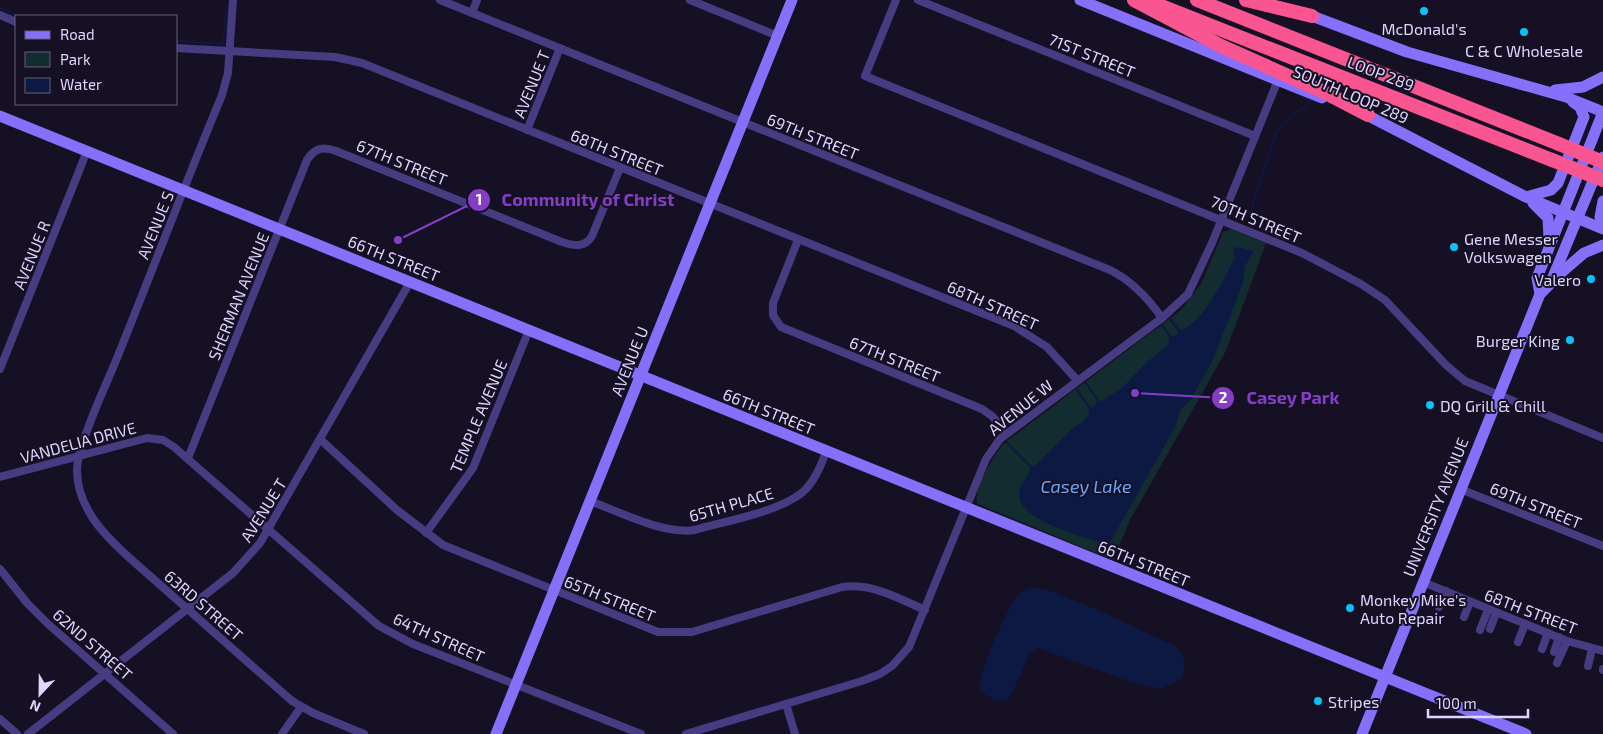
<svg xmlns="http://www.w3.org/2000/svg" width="1603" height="734" viewBox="0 0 1603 734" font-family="'Exo 2',sans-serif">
	<rect width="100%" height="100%" fill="#161025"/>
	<!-- green -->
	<path fill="#132c2f" d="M1231,229L1266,243L1226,351L1130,520L1113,560L978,504C971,492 995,454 1004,443L1181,310L1201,284L1223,232Z"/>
	<!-- water -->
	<g fill="#0c1942">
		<path d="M1236,247L1254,251L1245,266L1243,283L1212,362L1191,399L1180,411L1176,425L1165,445L1109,544C1088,539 1018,521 1019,494C1019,483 1032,476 1030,466H1035L1072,429L1084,421L1089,413V407H1093L1098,400L1102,401L1123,387L1147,362L1168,345L1170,336L1177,335L1179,330C1200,329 1226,275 1235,258L1233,249Z"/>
		<path d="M1032,587L1048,590L1096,609L1177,647C1186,660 1187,666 1181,679L1161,689L1134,683L1037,648L1030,653L1011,696L1007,701C995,701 988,697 980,690C979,670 1004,615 1016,598C1020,592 1026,590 1032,587Z"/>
	</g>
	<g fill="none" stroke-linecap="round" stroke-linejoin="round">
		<!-- stream -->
		<g stroke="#0c1942" stroke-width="2">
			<path d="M0,8L19,16"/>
			<path d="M1335,40L1336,38"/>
			<path d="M176,41L223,44L226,11"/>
			<path d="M1249,216L1276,133C1287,115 1301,114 1312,99"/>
			<path d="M1170,319L1179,330"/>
			<path d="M1162,325L1170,336"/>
			<path d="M1085,382L1098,400"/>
			<path d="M1076,388L1089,407"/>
			<path d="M1006,442L1030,466"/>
		</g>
		<!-- street -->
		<g stroke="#473c82" stroke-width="8">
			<path d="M233,0L228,73L222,95C185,184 151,274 115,363C105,387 77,447 77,470C77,509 106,537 133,561L292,701L313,713L364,734"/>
			<path d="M440,0L1110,270C1132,281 1148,298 1162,318"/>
			<path d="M690,0L778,36"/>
			<path d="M896,0L865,76L1302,253L1361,284L1385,300L1446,365L1465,381L1603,438"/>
			<path d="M918,0L1255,136"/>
			<path d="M472,13L477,0"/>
			<path d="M0,15L16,22"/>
			<path d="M176,48L335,57L362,63L1014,326L1047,347L1077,380"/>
			<path d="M527,130L560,48"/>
			<path d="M798,240L773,303V315L781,327L982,409L992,416L1006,432"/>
			<path d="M0,369L87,151"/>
			<path d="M321,440L397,510L443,545L658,632H692L842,587C872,583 898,598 925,610"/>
			<path d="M188,458L307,160C315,148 322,146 336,151L562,242C574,246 585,248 592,236L620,168"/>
			<path d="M0,477L147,438L163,440L174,447L379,626L413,644L641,734"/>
			<path d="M1460,489L1603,546"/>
			<path d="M590,501C620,512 664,535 695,530C725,521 785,511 806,489C816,478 821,465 826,452"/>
			<path d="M426,533L473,468L529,330"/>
			<path d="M0,569L27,603L47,623L173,734"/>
			<path d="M1423,582L1567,641L1603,651"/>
			<path d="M1439,607L1446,591"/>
			<path d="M1464,617L1470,602"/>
			<path d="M1490,629L1496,613"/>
			<path d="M1480,630L1488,610"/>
			<path d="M1518,642L1525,624"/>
			<path d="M1542,649L1548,633"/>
			<path d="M1554,652L1559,637"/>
			<path d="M1557,663L1567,641"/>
			<path d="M1588,666L1592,649"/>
			<path d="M1603,670V669"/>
			<path d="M786,704L795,734"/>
			<path d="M0,719L17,734"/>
			<path d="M28,734L233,573L260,543L410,282"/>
			<path d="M282,734L301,707"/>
			<path d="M686,734L862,681L880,674L892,666L909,647L986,459L1000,439L1162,318L1188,294L1212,243L1278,80"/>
		</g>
		<!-- secondary -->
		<g stroke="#8470fa" stroke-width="11">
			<path d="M1080,0L1322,98"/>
			<path d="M1304,13L1407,52L1566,97L1603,112"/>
			<path d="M1555,90L1583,87L1603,77"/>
			<path d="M1361,112L1526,197L1603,229"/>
			<path d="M0,116L1526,734"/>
			<path d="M1526,197L1551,190L1558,183L1584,117L1580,107L1573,102"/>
			<path d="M1603,201L1600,217L1603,224"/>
			<path d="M1533,203L1548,218L1549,238"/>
			<path d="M1556,277L1584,253L1603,245"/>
			<path d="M1540,294L1537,278L1603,112"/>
			<path d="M496,734L792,0"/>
			<path d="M1362,734L1540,294L1550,284L1603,157"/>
		</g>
		<!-- highway -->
		<g stroke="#f95590" stroke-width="14">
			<path d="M1134,0L1221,46L1324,92L1368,115"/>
			<path d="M1146,0L1552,160"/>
			<path d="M1197,0L1559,144"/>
			<path d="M1246,0L1312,16"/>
		</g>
		<!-- highway-bridge -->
		<g stroke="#f95590" stroke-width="14">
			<path d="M1559,144L1603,162"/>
			<path d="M1552,160L1603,180"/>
		</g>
	</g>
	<!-- markers -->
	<g fill="#09c2f6" stroke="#161025" stroke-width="2">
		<circle cx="1424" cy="11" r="5"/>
		<circle cx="1524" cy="32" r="5"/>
		<circle cx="1454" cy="247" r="5"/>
		<circle cx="1591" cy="279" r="5"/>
		<circle cx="1570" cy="340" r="5"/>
		<circle cx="1430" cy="405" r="5"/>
		<circle cx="1350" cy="608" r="5"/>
		<circle cx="1318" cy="701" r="5"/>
	</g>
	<g text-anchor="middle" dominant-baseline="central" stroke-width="4" stroke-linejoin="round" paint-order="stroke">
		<!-- poi labels -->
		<g font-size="16" fill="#dfd5fd" stroke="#161025" text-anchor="start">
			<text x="1424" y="28" text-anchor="middle">McDonald's</text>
			<text x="1524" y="50" text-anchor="middle">C &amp; C Wholesale</text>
			<text x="1464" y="238">Gene Messer<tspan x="1464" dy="18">Volkswagen</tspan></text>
			<text x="1581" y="279" text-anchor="end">Valero</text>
			<text x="1560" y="340" text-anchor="end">Burger King</text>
			<text x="1440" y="405">DQ Grill &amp; Chill</text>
			<text x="1360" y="599">Monkey Mike's<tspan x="1360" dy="18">Auto Repair</tspan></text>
			<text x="1328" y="701">Stripes</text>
		</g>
		<!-- street labels -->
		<g font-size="16" fill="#dfd5fd" stroke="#161025">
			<text transform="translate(1092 55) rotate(22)">71ST STREET</text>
			<text transform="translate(1381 73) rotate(21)">LOOP 289</text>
			<text transform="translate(531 84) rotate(-68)">AVENUE T</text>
			<text transform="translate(1351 94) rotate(23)">SOUTH LOOP 289</text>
			<text transform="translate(813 136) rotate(22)">69TH STREET</text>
			<text transform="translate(617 152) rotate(22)">68TH STREET</text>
			<text transform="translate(402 162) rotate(22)">67TH STREET</text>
			<text transform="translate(1256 219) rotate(23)">70TH STREET</text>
			<text transform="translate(155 225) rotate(-68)">AVENUE S</text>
			<text transform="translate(31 255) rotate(-68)">AVENUE R</text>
			<text transform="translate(394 258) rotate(22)">66TH STREET</text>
			<text transform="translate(238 296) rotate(-68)">SHERMAN AVENUE</text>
			<text transform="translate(993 305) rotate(24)">68TH STREET</text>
			<text transform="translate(895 359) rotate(22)">67TH STREET</text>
			<text transform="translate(629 361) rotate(-68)">AVENUE U</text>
			<text transform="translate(1020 407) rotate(-39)">AVENUE W</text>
			<text transform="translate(769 411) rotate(22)">66TH STREET</text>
			<text transform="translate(478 416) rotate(-67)">TEMPLE AVENUE</text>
			<text transform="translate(78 442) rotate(-15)">VANDELIA DRIVE</text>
			<text transform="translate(731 504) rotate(-16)">65TH PLACE</text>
			<text transform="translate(1536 505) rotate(22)">69TH STREET</text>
			<text transform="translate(1435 507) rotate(-68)">UNIVERSITY AVENUE</text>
			<text transform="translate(263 510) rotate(-58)">AVENUE T</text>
			<text transform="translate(1144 563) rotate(22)">66TH STREET</text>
			<text transform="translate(610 598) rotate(22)">65TH STREET</text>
			<text transform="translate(204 605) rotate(41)">63RD STREET</text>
			<text transform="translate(1531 611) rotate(21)">68TH STREET</text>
			<text transform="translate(439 637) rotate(24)">64TH STREET</text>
			<text transform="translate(93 644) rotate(41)">62ND STREET</text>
		</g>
		<!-- water labels -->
		<g font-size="18" font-style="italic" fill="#67a4fa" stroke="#161025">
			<text x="1086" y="486">Casey Lake</text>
		</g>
	</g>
	<!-- callouts -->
	<path fill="none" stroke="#853dc5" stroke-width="2" d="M398 240L479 200M1135 393L1223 398"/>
	<g fill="#853dc5" stroke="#161025" stroke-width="2">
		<circle cx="398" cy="240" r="5"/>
		<circle cx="1135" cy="393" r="5"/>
		<circle cx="479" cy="200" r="12"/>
		<circle cx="1223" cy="398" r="12"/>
	</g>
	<g font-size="15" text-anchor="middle" font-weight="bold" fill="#fff">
		<text x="479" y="205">1</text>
		<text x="1223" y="403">2</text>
	</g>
	<g font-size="18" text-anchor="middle" font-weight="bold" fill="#853dc5" stroke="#161025" stroke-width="4" stroke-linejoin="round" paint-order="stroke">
		<text x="588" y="206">Community of Christ</text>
		<text x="1293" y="404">Casey Park</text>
	</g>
	<!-- legend -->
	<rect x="15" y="15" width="162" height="90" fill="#161025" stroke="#665f7b"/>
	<rect x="25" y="31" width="25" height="8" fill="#8470fa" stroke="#665f7b"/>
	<text x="60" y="40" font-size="15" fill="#dfd5fd">Road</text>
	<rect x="25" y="52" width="25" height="15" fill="#132c2f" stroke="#665f7b"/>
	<text x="60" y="65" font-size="15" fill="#dfd5fd">Park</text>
	<rect x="25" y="78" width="25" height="15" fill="#0c1942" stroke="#665f7b"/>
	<text x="60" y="90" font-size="15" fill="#dfd5fd">Water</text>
	<!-- north arrow -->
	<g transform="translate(40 694) rotate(202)" stroke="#161025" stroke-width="4" paint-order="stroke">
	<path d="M0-4L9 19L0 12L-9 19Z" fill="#dfd5fd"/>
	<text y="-8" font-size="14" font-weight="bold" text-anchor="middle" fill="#dfd5fd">N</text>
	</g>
	<!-- scale -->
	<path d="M1428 709v8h100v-8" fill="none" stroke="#dfd5fd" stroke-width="2.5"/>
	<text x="1436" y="709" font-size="15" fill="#dfd5fd" stroke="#161025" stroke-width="4" paint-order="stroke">100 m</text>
</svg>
